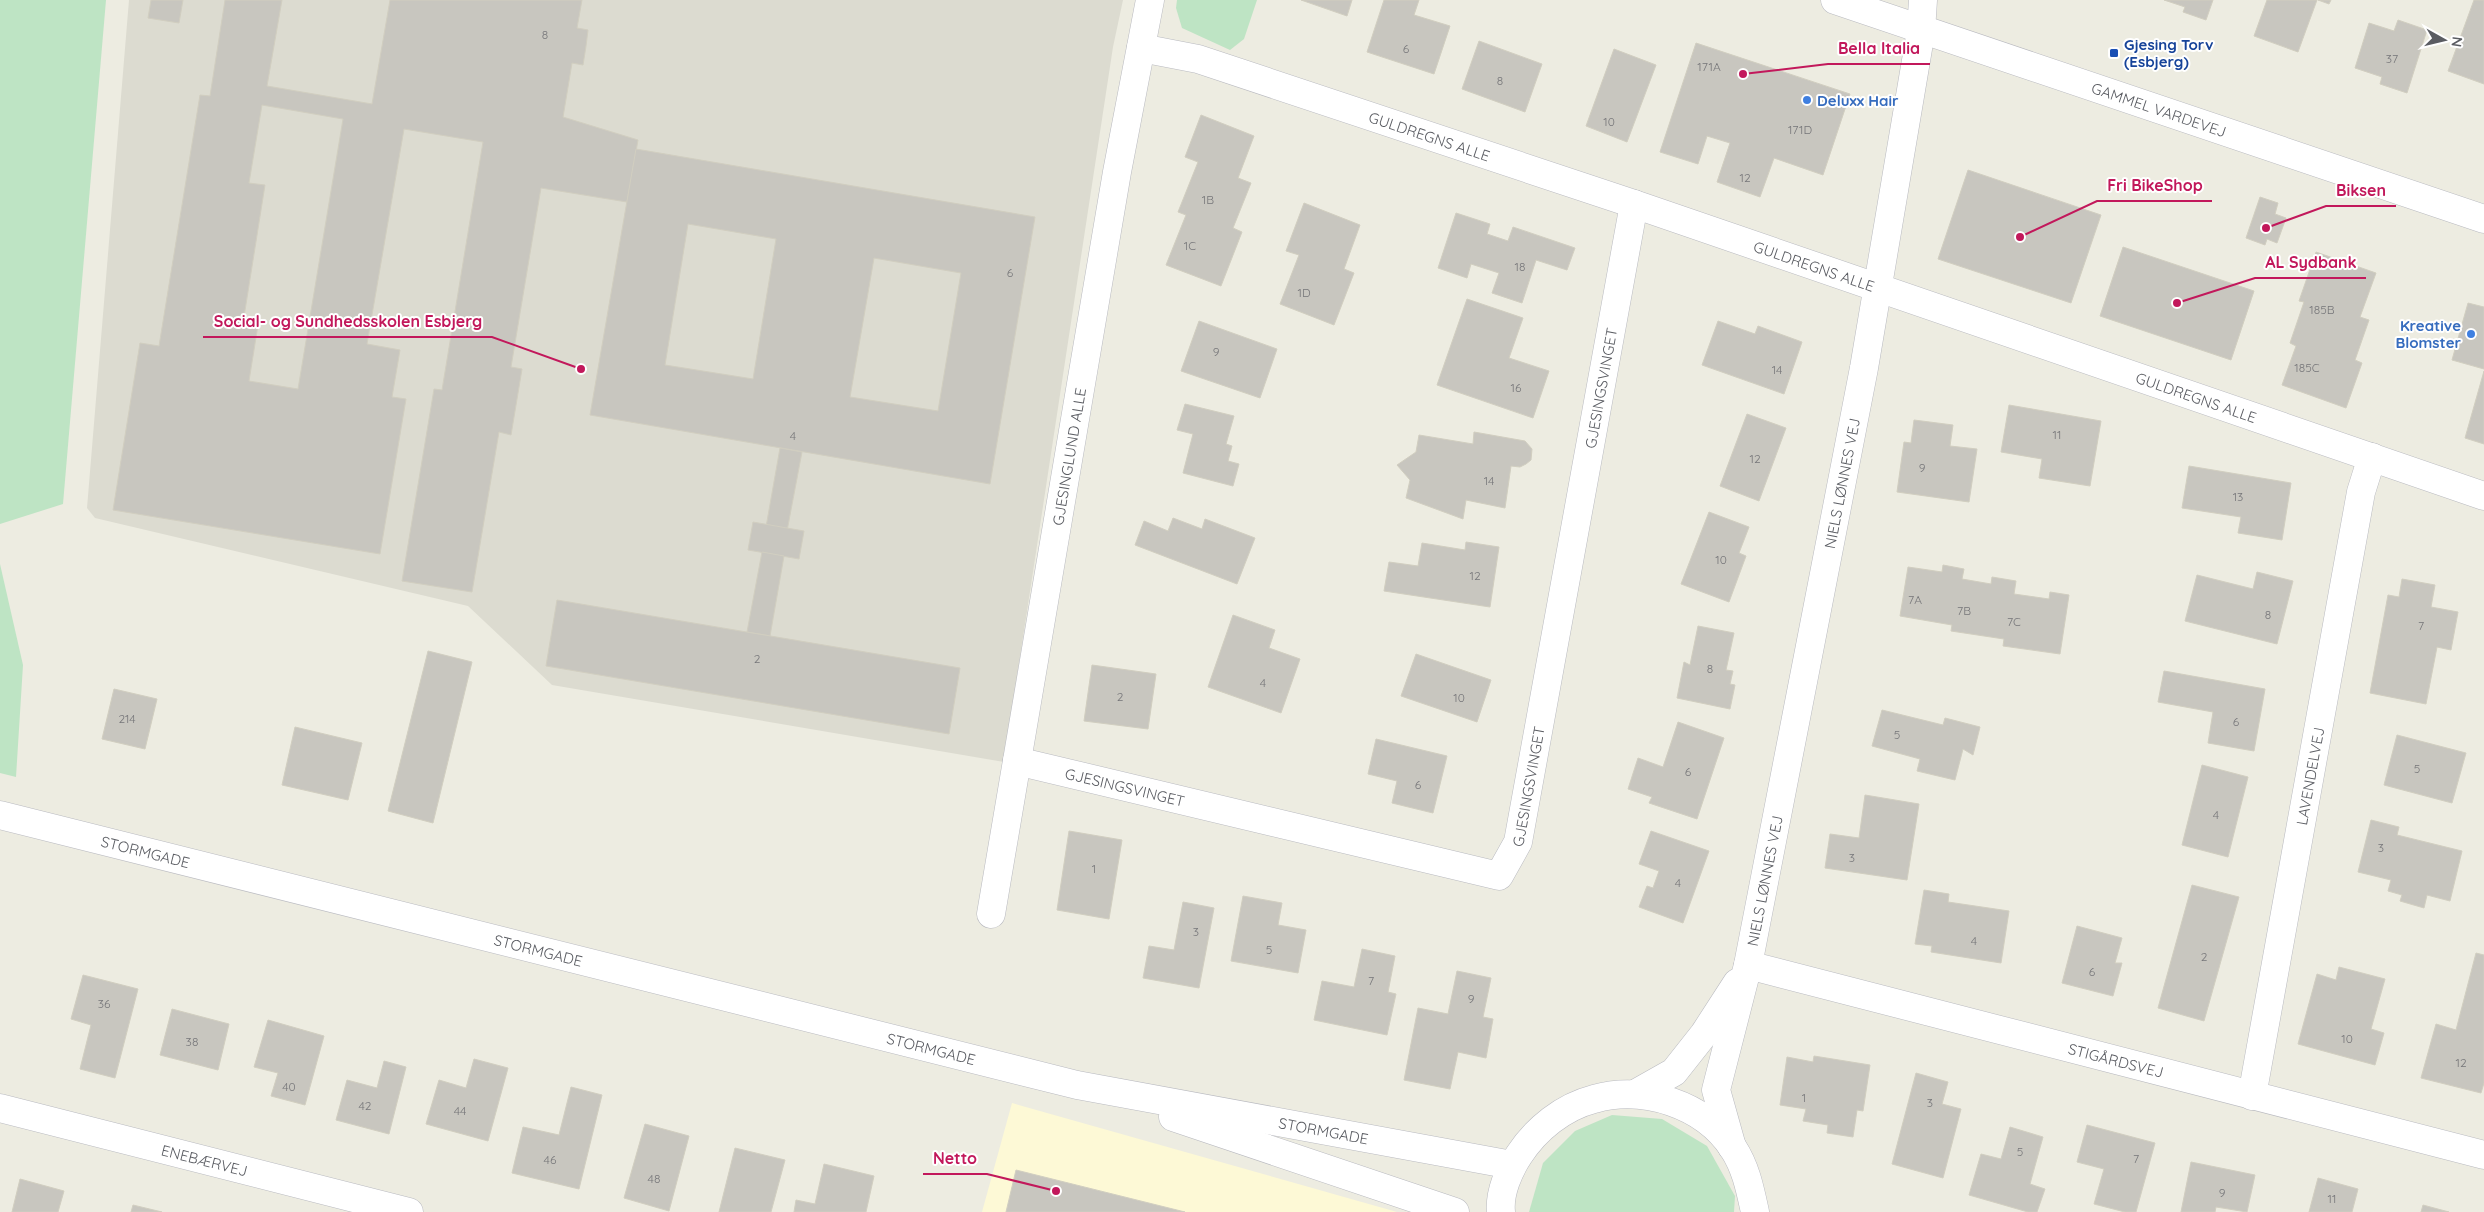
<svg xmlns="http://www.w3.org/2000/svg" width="2484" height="1212" viewBox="0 0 2484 1212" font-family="Quicksand,sans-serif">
	<rect width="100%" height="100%" fill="#edece1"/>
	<!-- commercial -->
	<path fill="#fdf9d6" d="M1012,1103L1397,1212H982Z"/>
	<!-- education -->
	<path fill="#dcdbd0" d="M129,0H1123L1113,47L1004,762L552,685L468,606L95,518L87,508Z"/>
	<!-- green -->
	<g fill="#bee4c4">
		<path d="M0,0H106L63,504L0,524Z"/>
		<path d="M1177,0H1257L1244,39L1230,50L1182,28L1176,8Z"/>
		<path d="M0,564L23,665L16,777L0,773Z"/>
		<path d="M1612,1115L1662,1119L1707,1146L1735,1196L1734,1212H1529L1543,1163L1575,1131Z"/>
	</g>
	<!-- building -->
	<g fill="#c8c6bf" stroke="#d1cec0" fill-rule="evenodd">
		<path d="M151,0H183L179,23L148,18Z"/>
		<path d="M225,0H282L267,86L372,104L390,0H582L577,28L588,30L586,46L583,65L572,63L563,117L638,140L627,202L541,188L511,367L522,369L511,435L499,432L472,592L402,581L434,389L442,390L483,142L404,129L367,344L400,350L392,397L406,399L380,554L113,510L140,343L159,346L200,95L210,96ZM262,105L343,119L298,389L249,381L258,325L243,323L265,185L249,183Z"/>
		<path d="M1301,0H1352L1347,16Z"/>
		<path d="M1384,0H1419L1414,15L1450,26L1434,74L1367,52Z"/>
		<path d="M2164,0H2213L2206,20L2183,12L2185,7Z"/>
		<path d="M2267,0H2317L2298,52L2254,36Z"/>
		<path d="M2318,0H2331L2329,4Z"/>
		<path d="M2474,0H2484V84L2448,71Z"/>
		<path d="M2398,20L2427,30L2407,93L2380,84L2382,77L2355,68L2369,23L2394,31Z"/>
		<path d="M1479,41L1542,64L1525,112L1462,89Z"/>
		<path d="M1696,43L1850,94L1823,175L1774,158L1760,197L1717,182L1730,143L1707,136L1698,164L1660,152Z"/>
		<path d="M1614,49L1656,65L1627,142L1586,126Z"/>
		<path d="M1201,115L1254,136L1238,178L1251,183L1233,228L1242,232L1221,286L1166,265L1186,215L1178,212L1198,162L1185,157Z"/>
		<path d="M636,149L1035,217L990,484L590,415ZM688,224L776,239L753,379L665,365ZM874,258L961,273L938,411L850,397Z"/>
		<path d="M1968,170L2101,215L2071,303L1938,259Z"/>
		<path d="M2260,197L2278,203L2275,214L2286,218L2277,243L2267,239L2265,245L2246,238Z"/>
		<path d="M1304,203L1360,225L1344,269L1354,273L1334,325L1280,304L1299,255L1286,251Z"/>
		<path d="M1456,213L1490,224L1487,234L1508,241L1513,227L1575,248L1567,270L1536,260L1522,303L1492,293L1499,273L1471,264L1467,278L1438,268Z"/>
		<path d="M2123,247L2254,291L2231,360L2100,316Z"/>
		<path d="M2316,252L2376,273L2360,317L2369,320L2355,360L2362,363L2346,408L2282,385L2296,346L2290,343L2304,302L2299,301Z"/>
		<path d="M1467,299L1523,318L1509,358L1549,371L1533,418L1437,385Z"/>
		<path d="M2468,303L2484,307V369L2452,360Z"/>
		<path d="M1199,321L1277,349L1260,398L1181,371Z"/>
		<path d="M1718,321L1755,334L1758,326L1802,342L1784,394L1702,365Z"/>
		<path d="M2484,371V444L2465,438Z"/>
		<path d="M1185,404L1234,416L1226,444L1232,446L1228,461L1239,464L1233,486L1183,473L1193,434L1177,430Z"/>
		<path d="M2009,405L2101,421L2090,486L2039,478L2042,459L2001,452Z"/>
		<path d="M1747,414L1786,428L1759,501L1720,486Z"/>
		<path d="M1914,420L1953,425L1950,446L1977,449L1969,502L1897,492L1904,442L1911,443Z"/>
		<path d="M1474,432L1525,441L1532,449L1531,460L1526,464L1520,467L1511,466L1505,508L1466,500L1463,519L1406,498L1410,480L1397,465L1416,452L1419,435L1473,444Z"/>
		<path d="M780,448L802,452L787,531L766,527Z"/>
		<path d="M2189,466L2291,483L2282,540L2238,533L2241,517L2182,508Z"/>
		<path d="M1709,512L1749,527L1739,553L1746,556L1729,602L1681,584Z"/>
		<path d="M1173,518L1202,529L1205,519L1255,538L1237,584L1135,545L1144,521L1168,531Z"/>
		<path d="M753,522L804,531L799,559L748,550Z"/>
		<path d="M1466,542L1499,547L1490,607L1384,591L1389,562L1418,566L1422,543L1465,550Z"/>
		<path d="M762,552L784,556L770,636L747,632Z"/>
		<path d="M1943,565L1964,569L1962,579L1991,584L1992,577L2016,581L2014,594L2049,599L2050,592L2069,595L2060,654L2003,646L2004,639L1951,631L1952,625L1900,616L1908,567L1942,572Z"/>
		<path d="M2257,572L2293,581L2277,644L2185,621L2197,575L2253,589Z"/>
		<path d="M2402,579L2435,585L2431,607L2458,612L2451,650L2437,647L2426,704L2370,693L2388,595L2399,597Z"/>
		<path d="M557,600L960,668L949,734L546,666Z"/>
		<path d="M1233,615L1275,630L1269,648L1300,659L1281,713L1208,687Z"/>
		<path d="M1698,626L1734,633L1726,670L1733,671L1730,684L1735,685L1730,709L1677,698L1684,662L1690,665Z"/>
		<path d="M428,651L472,662L433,823L388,811Z"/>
		<path d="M1416,654L1491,680L1477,722L1401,696Z"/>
		<path d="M1092,665L1156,674L1148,729L1084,721Z"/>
		<path d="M2164,671L2265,689L2254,751L2208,743L2213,712L2158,702Z"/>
		<path d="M114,689L157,699L145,749L102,739Z"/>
		<path d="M1882,710L1943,725L1945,718L1980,727L1973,755L1963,749L1955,780L1917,771L1920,759L1872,746Z"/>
		<path d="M1678,722L1724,738L1697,819L1649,803L1652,797L1628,789L1638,758L1663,767Z"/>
		<path d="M295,727L362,743L348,800L282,785Z"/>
		<path d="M2397,735L2466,753L2452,803L2384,785Z"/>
		<path d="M1376,739L1447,756L1433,813L1392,803L1397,781L1368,774Z"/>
		<path d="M2202,765L2248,777L2228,857L2182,845Z"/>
		<path d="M1865,795L1919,804L1907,880L1825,868L1830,834L1859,838Z"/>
		<path d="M2371,820L2399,827L2397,835L2462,851L2450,901L2427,895L2424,908L2400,901L2402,895L2388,891L2391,880L2358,872Z"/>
		<path d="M1069,831L1122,840L1109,919L1057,910Z"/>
		<path d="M1651,831L1709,851L1683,923L1639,907L1647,886L1653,888L1659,871L1639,864Z"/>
		<path d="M2192,885L2239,897L2204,1021L2158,1008Z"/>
		<path d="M1924,890L1949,894L1948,902L2009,911L2001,963L1931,952L1932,946L1915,944Z"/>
		<path d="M1243,896L1282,903L1278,925L1306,930L1298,973L1231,961Z"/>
		<path d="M1183,902L1214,908L1199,988L1143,978L1149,946L1174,950Z"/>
		<path d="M2077,926L2122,938L2115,963H2122L2113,996L2062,983Z"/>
		<path d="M1362,949L1395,956L1388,992L1396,994L1387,1035L1314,1020L1322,981L1354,987Z"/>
		<path d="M2476,953L2484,955V1083L2481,1093L2421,1078L2436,1024L2456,1030Z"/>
		<path d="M2339,967L2385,979L2371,1029L2384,1033L2375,1065L2298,1044L2317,974L2336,980Z"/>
		<path d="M1457,971L1491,978L1483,1017L1493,1019L1486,1058L1458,1052L1450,1089L1404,1080L1418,1008L1448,1014Z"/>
		<path d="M83,975L138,989L115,1078L80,1069L91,1025L71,1019Z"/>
		<path d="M172,1009L229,1024L218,1070L160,1055Z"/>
		<path d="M268,1020L324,1036L305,1105L271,1096L278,1073L254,1067Z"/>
		<path d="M1814,1056L1870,1065L1863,1111L1857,1110L1853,1137L1827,1133L1828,1125L1803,1121L1806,1109L1780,1105L1787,1057L1813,1062Z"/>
		<path d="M474,1059L508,1068L488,1141L426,1124L439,1080L466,1088Z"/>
		<path d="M384,1061L406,1067L389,1134L336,1120L347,1080L377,1088Z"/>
		<path d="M1916,1073L1948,1082L1942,1104L1961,1109L1943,1178L1892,1164Z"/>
		<path d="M571,1087L602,1095L579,1189L512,1173L523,1127L559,1135Z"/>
		<path d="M645,1124L689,1136L669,1211L624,1198Z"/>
		<path d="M2087,1125L2155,1143L2136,1212H2125L2094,1204L2104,1169L2077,1162Z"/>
		<path d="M2010,1127L2043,1137L2030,1184L2045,1189L2037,1212H2028L1969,1195L1981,1154L2001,1159Z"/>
		<path d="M735,1148L785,1160L771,1212H719Z"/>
		<path d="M2191,1162L2255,1175L2247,1212L2216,1207L2215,1212H2181Z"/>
		<path d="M824,1164L874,1176L866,1212H794L796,1200L815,1204Z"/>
		<path d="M1016,1170L1185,1212H1006Z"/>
		<path d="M2318,1178L2358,1189L2352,1212H2309Z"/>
		<path d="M20,1179L64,1191L58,1212H12Z"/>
		<path d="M133,1205L162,1212H131Z"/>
		<path d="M2423,1205L2449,1212H2421Z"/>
	</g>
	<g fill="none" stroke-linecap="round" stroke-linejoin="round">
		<!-- minor casing -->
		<g stroke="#b9bac0" stroke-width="29">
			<g id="minor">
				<path id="s1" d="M1141,48L1198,59L1634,204L2484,496"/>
				<path id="s2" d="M1017,761L1499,876L1518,842L1634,204"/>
				<path id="s3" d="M991,914L1117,172L1150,0"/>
				<path id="s4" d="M1748,965L2484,1155"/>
				<path d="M1635,1094L1674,1072L1704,1034L1737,983"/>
				<path id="s5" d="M2252,1096L2361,492L2372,457"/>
				<path id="s6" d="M0,1108L409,1212"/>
				<path id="s7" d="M1732,1147L1716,1090L1748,965L1864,368L1921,31L1923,0"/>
			</g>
		</g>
		<!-- tertiary casing -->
		<g stroke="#b9bac0" stroke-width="29">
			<g id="tertiary">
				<path id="s8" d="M1835,0L2484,219"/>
				<path id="s9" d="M0,815L1077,1085L1512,1165"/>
				<path d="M1173,1117L1455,1212"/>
				<path d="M1501,1212C1499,1193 1509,1170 1519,1155C1536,1129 1563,1107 1594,1099C1643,1085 1704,1104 1733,1148C1746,1168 1750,1189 1755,1212"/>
			</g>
		</g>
		<!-- minor -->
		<use href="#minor" stroke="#fff" stroke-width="28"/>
		<!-- tertiary -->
		<use href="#tertiary" stroke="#fff" stroke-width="28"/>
	</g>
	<!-- markers -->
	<rect fill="#1a4fb4" stroke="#fff" stroke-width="2" x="2109" y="48" width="10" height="10" rx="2.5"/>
	<g fill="#3f7fe0" stroke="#fff" stroke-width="2">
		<circle cx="1807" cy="100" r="5"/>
		<circle cx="2471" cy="334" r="5"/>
	</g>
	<g text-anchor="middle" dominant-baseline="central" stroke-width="4" stroke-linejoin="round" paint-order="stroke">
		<!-- number labels -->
		<g font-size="12" fill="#767679">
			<text x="545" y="34">8</text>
			<text x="1406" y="48">6</text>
			<text x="2392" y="58">37</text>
			<text x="1709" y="66">171A</text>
			<text x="1500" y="80">8</text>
			<text x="1609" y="121">10</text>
			<text x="1800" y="129">171D</text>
			<text x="1745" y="177">12</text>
			<text x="1208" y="199">1B</text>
			<text x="1190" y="245">1C</text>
			<text x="1520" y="266">18</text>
			<text x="1010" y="272">6</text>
			<text x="1304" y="292">1D</text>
			<text x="2322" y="309">185B</text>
			<text x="1216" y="351">9</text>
			<text x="2307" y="367">185C</text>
			<text x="1777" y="369">14</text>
			<text x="1516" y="387">16</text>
			<text x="2057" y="434">11</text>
			<text x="793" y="435">4</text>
			<text x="1755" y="458">12</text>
			<text x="1922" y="467">9</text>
			<text x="1489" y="480">14</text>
			<text x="2238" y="496">13</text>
			<text x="1721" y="559">10</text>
			<text x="1475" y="575">12</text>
			<text x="1915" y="599">7A</text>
			<text x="1964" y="610">7B</text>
			<text x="2268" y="614">8</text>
			<text x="2014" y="621">7C</text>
			<text x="2421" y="625">7</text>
			<text x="757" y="658">2</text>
			<text x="1710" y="668">8</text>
			<text x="1263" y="682">4</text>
			<text x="1120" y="696">2</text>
			<text x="1459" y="697">10</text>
			<text x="127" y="718">214</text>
			<text x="2236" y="721">6</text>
			<text x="1897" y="734">5</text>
			<text x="2417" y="768">5</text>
			<text x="1688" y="771">6</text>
			<text x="1418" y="784">6</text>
			<text x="2216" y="814">4</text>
			<text x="2381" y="847">3</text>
			<text x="1852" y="857">3</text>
			<text x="1094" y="868">1</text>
			<text x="1678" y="882">4</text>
			<text x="1196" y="931">3</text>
			<text x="1974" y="940">4</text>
			<text x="1269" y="949">5</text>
			<text x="2204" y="956">2</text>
			<text x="2092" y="971">6</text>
			<text x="1371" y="980">7</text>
			<text x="1471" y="998">9</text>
			<text x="104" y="1003">36</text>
			<text x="2347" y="1038">10</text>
			<text x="192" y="1041">38</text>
			<text x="2461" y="1062">12</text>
			<text x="289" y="1086">40</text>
			<text x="1804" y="1097">1</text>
			<text x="1930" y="1102">3</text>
			<text x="365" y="1105">42</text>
			<text x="460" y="1110">44</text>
			<text x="2020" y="1151">5</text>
			<text x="2136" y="1158">7</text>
			<text x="550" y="1159">46</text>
			<text x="654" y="1178">48</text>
			<text x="2222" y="1192">9</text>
			<text x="2332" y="1198">11</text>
		</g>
		<!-- transit labels -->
		<g font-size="15" font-weight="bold" fill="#164399" stroke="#fff" text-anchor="start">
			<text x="2124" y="44">Gjesing Torv<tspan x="2124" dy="17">(Esbjerg)</tspan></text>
		</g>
		<!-- shop labels -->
		<g font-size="15" font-weight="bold" fill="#366cbe" stroke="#fff" text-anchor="start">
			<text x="1817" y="100">Deluxx Hair</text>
			<text x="2461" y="325" text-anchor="end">Kreative<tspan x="2461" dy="17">Blomster</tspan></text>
		</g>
		<!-- street labels -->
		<g font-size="15" fill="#5a5c62" stroke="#fff">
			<text stroke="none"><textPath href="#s8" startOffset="342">GAMMEL VARDEVEJ</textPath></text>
			<text stroke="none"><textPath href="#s1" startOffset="302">GULDREGNS ALLE</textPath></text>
			<text stroke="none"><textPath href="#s1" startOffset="708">GULDREGNS ALLE</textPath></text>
			<text stroke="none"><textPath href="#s2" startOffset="996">GJESINGSVINGET</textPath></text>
			<text stroke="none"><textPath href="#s1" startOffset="1112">GULDREGNS ALLE</textPath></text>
			<text stroke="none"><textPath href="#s3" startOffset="464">GJESINGLUND ALLE</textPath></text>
			<text stroke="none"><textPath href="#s7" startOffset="679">NIELS LØNNES VEJ</textPath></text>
			<text stroke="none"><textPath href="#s5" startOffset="325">LAVENDELVEJ</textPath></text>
			<text stroke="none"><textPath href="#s2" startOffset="591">GJESINGSVINGET</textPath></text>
			<text stroke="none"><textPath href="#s2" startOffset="111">GJESINGSVINGET</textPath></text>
			<text stroke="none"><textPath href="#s9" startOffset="150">STORMGADE</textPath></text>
			<text stroke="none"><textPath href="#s7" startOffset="274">NIELS LØNNES VEJ</textPath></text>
			<text stroke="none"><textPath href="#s9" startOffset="555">STORMGADE</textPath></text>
			<text stroke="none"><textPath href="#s9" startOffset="960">STORMGADE</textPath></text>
			<text stroke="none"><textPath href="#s4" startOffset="380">STIGÅRDSVEJ</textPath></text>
			<text stroke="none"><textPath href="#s9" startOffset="1361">STORMGADE</textPath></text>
			<text stroke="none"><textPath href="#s6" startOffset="211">ENEBÆRVEJ</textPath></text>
		</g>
	</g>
	<!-- callouts -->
	<path fill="none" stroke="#c2185b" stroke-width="2" d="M1743 74L1828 64H1930M2020 237L2097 201H2212M2266 228L2326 206H2396M2177 303L2255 278H2366M581 369L492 337H203M1056 1191L987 1174H923"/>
	<g fill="#c2185b" stroke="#fff" stroke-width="2">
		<circle cx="1743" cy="74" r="5"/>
		<circle cx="2020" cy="237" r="5"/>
		<circle cx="2266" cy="228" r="5"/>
		<circle cx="2177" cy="303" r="5"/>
		<circle cx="581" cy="369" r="5"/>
		<circle cx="1056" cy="1191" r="5"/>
	</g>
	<g font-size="16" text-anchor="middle" font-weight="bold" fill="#c2185b" stroke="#fff" stroke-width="4" stroke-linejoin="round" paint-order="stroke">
		<text x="1879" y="54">Bella Italia</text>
		<text x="2155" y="191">Fri BikeShop</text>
		<text x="2361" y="196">Biksen</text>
		<text x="2311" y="268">AL Sydbank</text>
		<text x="348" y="327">Social- og Sundhedsskolen Esbjerg</text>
		<text x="955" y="1164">Netto</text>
	</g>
	<!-- north arrow -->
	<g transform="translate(2444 40) rotate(98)" stroke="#ffffff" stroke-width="4" paint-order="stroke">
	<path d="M0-4L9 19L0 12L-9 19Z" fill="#5a5c62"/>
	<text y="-8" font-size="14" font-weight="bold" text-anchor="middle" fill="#5a5c62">N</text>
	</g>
</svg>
